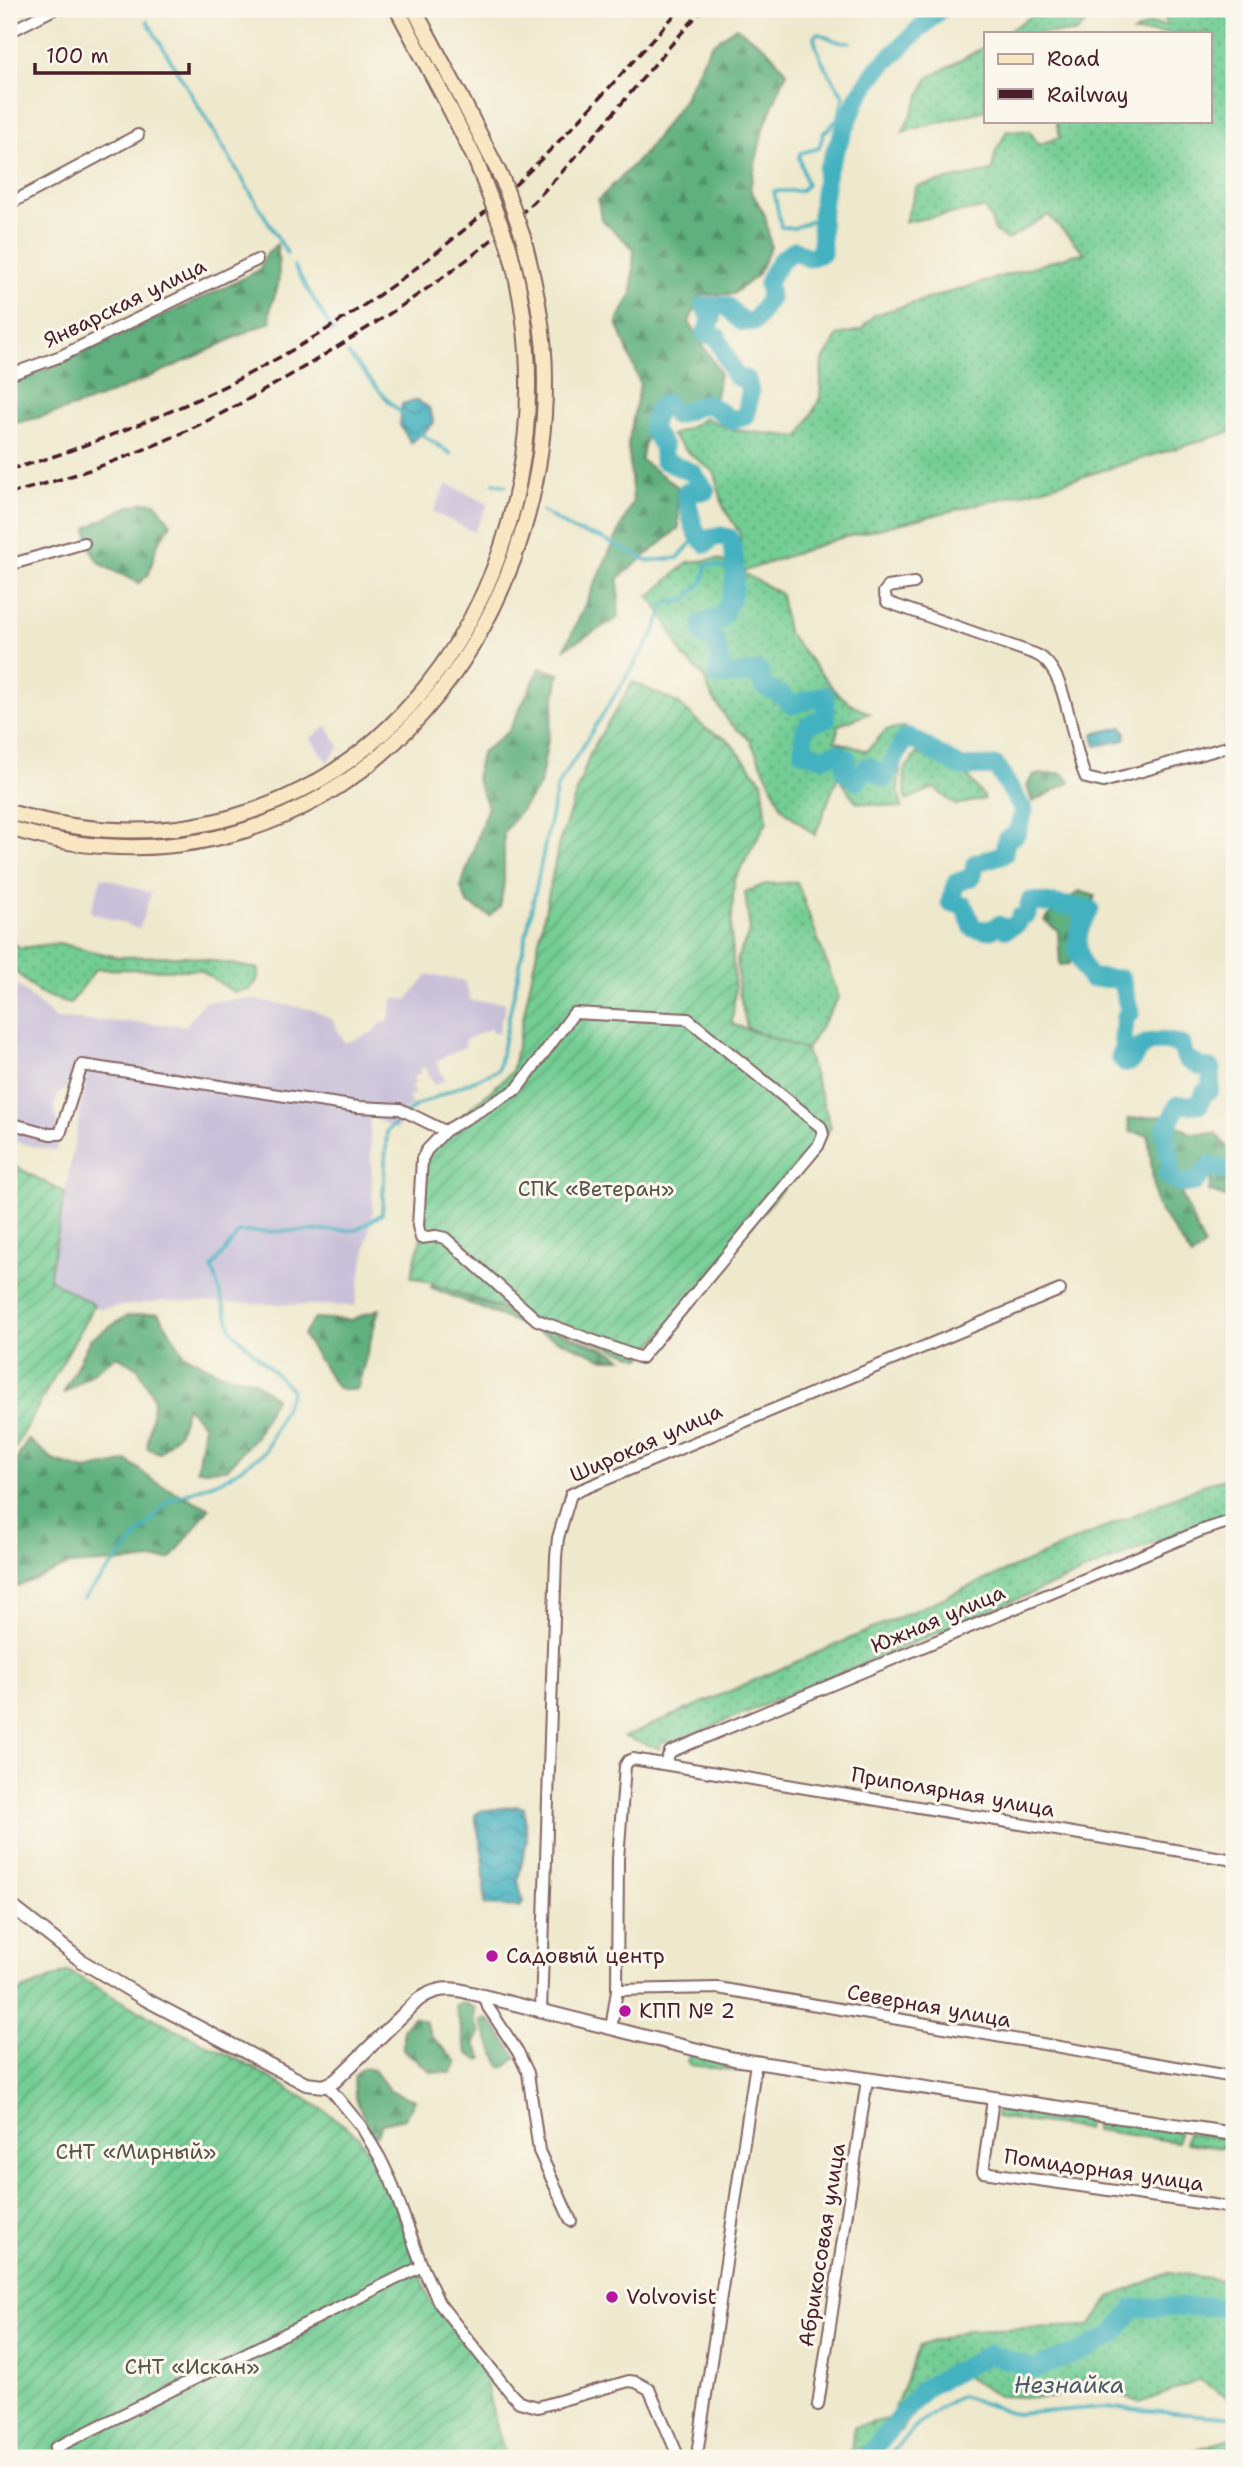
<svg xmlns="http://www.w3.org/2000/svg" width="1243" height="2467" viewBox="0 0 1243 2467" font-family="'Shantell Sans',sans-serif">
	<defs>
		<pattern id="grass-dots" width="8" height="8" patternUnits="userSpaceOnUse" patternTransform="scale(1.75)"><rect width="8" height="8" fill="#73cd94"/><path d="M2 2h.1M6 6h.1" fill="none" stroke="#60a679" stroke-width="1.8" stroke-linecap="round"/></pattern>
		<pattern id="forest-firs" width="22" height="20" patternUnits="userSpaceOnUse" patternTransform="scale(1.75)"><rect width="22" height="20" fill="#5eb07e"/><path d="M5 1l3.5 6h-7zM16 11l3.5 6h-7z" fill="#508f67"/></pattern>
		<pattern id="garden-furrows" width="10" height="10" patternUnits="userSpaceOnUse" patternTransform="scale(1.75)"><rect width="10" height="10" fill="#73cd94"/><path d="M-1 1l2-2M0 10L10 0M9 11l2-2" fill="none" stroke="#60a679"/></pattern>
		<pattern id="water-waves" width="16" height="10" patternUnits="userSpaceOnUse" patternTransform="scale(1.75)"><rect width="16" height="10" fill="#43b1c0"/><path d="M0 5q4-4 8 0t8 0" fill="none" stroke="#3a8f9c"/></pattern>
	</defs>
	<rect width="100%" height="100%" fill="#fbf7ec"/>
	<filter id="ink" filterUnits="userSpaceOnUse"><feTurbulence type="fractalNoise" baseFrequency=".0143" numOctaves="2"/><feDisplacementMap in="SourceGraphic" scale="14" xChannelSelector="R" yChannelSelector="G"/><feConvolveMatrix kernelMatrix="1 2 1 2 8 2 1 2 1" color-interpolation-filters="sRGB"/></filter>
	<filter id="wash" filterUnits="userSpaceOnUse"><feTurbulence type="fractalNoise" baseFrequency=".00686" numOctaves="4" result="noise"/><feDisplacementMap in="SourceGraphic" scale="28" xChannelSelector="R" yChannelSelector="G"/><feGaussianBlur stdDeviation="1.57" result="paint"/><feColorMatrix in="noise" values="0 0 0 0 0 0 0 0 0 0 0 0 0 0 0 0 0 1.4 0 .05"/><feComposite in="paint" operator="in"/></filter>
	<g filter="url(#wash)">
		<rect width="100%" height="100%" fill="#eee8cc"/>
		<!-- industrial -->
		<g fill="#c8bfd8">
			<path d="M447,484L488,504L474,532L433,512Z"/>
			<path d="M327,726L340,747L327,762L310,738Z"/>
			<path d="M102,877L151,893L139,929L90,912Z"/>
			<path d="M428,975L465,981L471,1001L505,1002V1013L500,1020L499,1033L491,1032V1028L464,1041L466,1046L436,1061L445,1080L434,1085L425,1067L419,1069L421,1073L413,1077L416,1084L411,1086L415,1094L408,1097L412,1105L404,1111L397,1130L369,1115L373,1211L355,1306L162,1301L100,1309L49,1279L87,1075L58,1094L54,1107L60,1134L56,1150L40,1148L13,1141L14,1136L9,1133V978L56,1019L186,1025L204,1002L248,999L311,1009L332,1019L345,1043L371,1033L384,1022H388L394,998L407,1000Z"/>
		</g>
		<!-- grass -->
		<g fill="url(#grass-dots)" stroke="#5e7660" stroke-width="2">
			<path d="M1043,9H1101L1075,33H1005Z"/>
			<path d="M1160,9H1234V431L1044,488L837,539L742,572L781,594L787,632L837,693L857,708L870,713L839,725L835,741L867,751L886,730L905,727L898,787L902,808L856,802L838,776L815,835L783,809L750,740L729,722L711,695L704,677L683,656L664,617L649,597L688,562L718,559L741,571L740,534L723,506L715,473L688,452L671,435L689,428L705,418L733,430L800,437L820,398L822,362L838,335L861,330L874,315L1072,255L1085,253L1048,215L1007,240L994,230L992,221L984,208L905,222L917,186L992,171L995,153L1007,131H1030L1038,145L1060,137L1056,121H1210V33H1133L1149,24L1168,25Z"/>
			<path d="M986,46V110L903,132L928,78Z"/>
			<path d="M917,753L968,776L985,799L955,805L934,788L906,800L904,771Z"/>
			<path d="M797,882L839,997L806,1050L747,1028L739,992L737,959L750,931L745,892L766,884Z"/>
			<path d="M9,942L21,948L59,943L117,957L187,956L259,969L257,981L249,990L233,992L200,970L96,969L70,1004L39,993L9,966Z"/>
			<path d="M1234,1477V1513L1184,1530L670,1744L668,1740L659,1744L660,1749L624,1737L1205,1484Z"/>
			<path d="M692,2054L745,2067L747,2072L690,2065L687,2061Z"/>
			<path d="M998,2107L1087,2119L1086,2129L996,2117Z"/>
			<path d="M1096,2120L1179,2132L1178,2142L1095,2130Z"/>
			<path d="M1187,2133L1224,2138L1223,2148L1186,2143Z"/>
			<path d="M1170,2272L1234,2282V2402L1200,2380L1140,2403L1087,2378L1053,2398L998,2396L948,2366L901,2431L851,2452L854,2427L891,2418L919,2346L966,2330L1090,2326L1111,2297Z"/>
			<path d="M1234,2438V2458H1193L1190,2451Z"/>
		</g>
		<!-- forest -->
		<g fill="url(#forest-firs)" stroke="#546854" stroke-width="2">
			<path d="M736,27L766,48L787,72L763,129L750,189L765,215L771,247L757,275L733,294L701,295L689,322L720,373L715,403H666C649,413 645,442 641,460L677,486L679,528L619,578L618,618L565,648L633,501L628,444L640,384L617,322L632,293L634,249L601,219L598,200L644,154L682,102L711,45Z"/>
			<path d="M277,244C278,257 280,271 278,284C276,298 267,307 271,322C243,332 219,346 192,358C134,384 72,413 9,424V380L45,370L226,287L259,270L268,252Z"/>
			<path d="M145,502L156,503L171,524L157,545L149,574L139,583C109,567 89,568 87,528L125,508Z"/>
			<path d="M540,668L559,674L540,785L504,832V883L500,907L490,916L467,903L461,887L488,806L476,778L481,753L509,731Z"/>
			<path d="M1061,773L1070,780L1069,783L1032,802L1027,786L1033,775Z"/>
			<path d="M1079,891L1095,896L1069,964L1060,965L1058,931L1044,920Z"/>
			<path d="M1161,1116L1191,1133H1215L1232,1152L1234,1151V1200L1209,1191L1212,1177L1181,1193L1204,1246L1192,1257L1156,1205L1148,1135L1130,1132L1128,1119Z"/>
			<path d="M439,1286L614,1353L622,1359H604L430,1287Z"/>
			<path d="M379,1309L357,1390L338,1389L303,1335L315,1318L351,1320Z"/>
			<path d="M158,1313L185,1355L219,1373L253,1380L275,1398L256,1436L227,1469L197,1470L204,1425L187,1407L179,1432L160,1453L147,1448L154,1398L138,1368L117,1356L63,1394L90,1339L127,1316Z"/>
			<path d="M28,1439L55,1461L86,1470L128,1461L155,1482L209,1508L171,1559L69,1565L9,1590V1473Z"/>
			<path d="M463,2003L475,2008V2021L480,2034L474,2044L483,2058L479,2060L467,2053L455,2005Z"/>
			<path d="M413,2017L425,2021L432,2037L457,2062L451,2073L431,2072L403,2049V2029Z"/>
			<path d="M484,2018L491,2021L517,2057L504,2068L499,2063L480,2021Z"/>
			<path d="M362,2068L374,2070L390,2091L415,2100L405,2118L382,2123L377,2135L371,2136L355,2096L354,2077Z"/>
		</g>
		<!-- garden -->
		<g fill="url(#garden-furrows)" stroke="#5e7660" stroke-width="2">
			<path d="M633,682L678,703L705,728L728,740L762,781L767,821L734,881L731,932L735,991L732,1024L806,1050L831,1127L818,1146L641,1358L411,1276L421,1238L422,1159L445,1131L512,1072L559,843L591,751Z"/>
			<path d="M9,1163L65,1193L49,1279L94,1305L9,1459Z"/>
			<path d="M68,1971L137,2010L250,2066L321,2108L357,2135L373,2158L389,2188L430,2300L483,2362L490,2403L506,2458H9V1996Z"/>
		</g>
		<!-- water -->
		<g fill="url(#water-waves)" stroke="#466876" stroke-width="2">
			<path d="M417,400L429,408L434,423L411,443L400,425L402,404Z"/>
			<path d="M1122,727L1126,733L1125,740L1096,746L1093,734Z"/>
			<path d="M517,1806L524,1808L527,1840L518,1880L523,1902L520,1907L485,1905L483,1855L475,1815L480,1811Z"/>
		</g>
		<g fill="none" stroke-linecap="round" stroke-linejoin="round">
			<!-- stream -->
			<g stroke="#43b1c0" stroke-width="3.5">
				<path d="M147,21L287,253"/>
				<path d="M821,217L794,228L781,227L774,191H800L807,185L799,157L800,153L819,148L824,132C839,123 840,112 844,96C831,79 818,58 814,37L818,33L836,41L850,42"/>
				<path d="M294,266L333,332"/>
				<path d="M348,354L391,404L403,414"/>
				<path d="M420,433L451,454"/>
				<path d="M494,483L506,486"/>
				<path d="M542,511L573,530L601,538L648,561L678,558L692,542L697,532"/>
				<path d="M84,1598L169,1500L225,1479L265,1452L292,1390L232,1331L212,1268L239,1232L356,1230L382,1214L387,1131L415,1106L498,1070L557,787L654,633L666,603L685,601L703,581L707,564L735,569"/>
				<path d="M886,2458C909,2433 930,2410 961,2396L1016,2414L1104,2407L1234,2418"/>
			</g>
			<!-- river -->
			<g stroke="#43b1c0" stroke-width="19">
				<path d="M940,9L876,71L858,97L827,170L821,217L822,253L808,258L795,250L782,259L772,274L768,283L770,298L755,321L742,322L727,306H704L712,319L705,334L717,337L735,376L747,380L750,392L746,416L732,420L707,403L675,415L666,403L659,407L653,421V431L663,446V460L693,473L706,491L686,492C689,509 692,534 706,544L711,538L721,536L729,538C739,563 737,601 717,622L710,619L702,624L703,635L716,641L720,658L718,676L760,672L763,686L782,695L792,705L825,695L826,719C802,724 804,728 803,752L823,757L837,753L847,759L845,772L857,781L868,766L885,778L904,740L909,737L960,767L996,766L1024,811L1016,834L1006,840L1004,854L976,863L972,877L956,883L950,902L964,906L973,928L991,930L998,925L1007,929L1018,923L1020,917L1027,914L1030,901L1090,909C1073,934 1074,954 1090,978L1121,979L1130,1013L1125,1017L1123,1038L1125,1047L1120,1057L1125,1063L1132,1061C1140,1038 1161,1039 1181,1045L1186,1059L1201,1067L1212,1069L1210,1089L1204,1093L1200,1104L1178,1105L1165,1131L1171,1165L1168,1175L1181,1184L1195,1182L1211,1165L1234,1174"/>
				<path d="M866,2458L923,2389L990,2354L1034,2369L1080,2352L1114,2334L1133,2308L1231,2306L1234,2308"/>
			</g>
		</g>
	</g>
	<g filter="url(#ink)">
		<g fill="none" stroke-linecap="round" stroke-linejoin="round">
			<!-- minor casing -->
			<g stroke="#836563" stroke-width="14">
				<g id="minor">
					<path d="M9,32L54,9"/>
					<path d="M9,204L138,135"/>
					<path d="M9,375L61,356L257,260"/>
					<path d="M9,565L84,543"/>
					<path d="M914,583L888,587L884,592L887,602L1035,654C1069,667 1070,745 1086,778L1103,782L1234,745"/>
					<path d="M574,1013L688,1019L821,1127L823,1134L818,1146L641,1358L537,1320L445,1238L436,1236L421,1238L418,1226L422,1159L427,1150L445,1131L517,1089Z"/>
					<path d="M9,1123L50,1134H60L82,1065L358,1107L400,1109L445,1131"/>
					<path d="M665,1764L670,1752L1200,1531L1234,1520"/>
					<path d="M617,1990L718,1988L1234,2077"/>
					<path d="M485,1997L488,2007L518,2052L528,2073L539,2151L571,2221"/>
					<path d="M541,2011L556,1557L558,1538L571,1494L1060,1290"/>
					<path d="M611,2029L617,1990L618,1859L625,1766L628,1761L633,1759L1234,1860"/>
					<path d="M328,2086L361,2126L380,2158L391,2181L422,2266L439,2303L512,2395L519,2402L538,2407L629,2381L636,2382L649,2389L679,2458"/>
					<path d="M993,2099L983,2172L1234,2208"/>
					<path d="M818,2405L867,2080"/>
					<path d="M55,2448L422,2266"/>
					<path d="M698,2448L756,2063"/>
				</g>
			</g>
			<!-- tertiary casing -->
			<g stroke="#836563" stroke-width="16">
				<path id="tertiary" d="M9,1904L83,1962L143,1998L306,2084L324,2086L335,2081L418,2000C432,1990 443,1988 459,1990L734,2059L1234,2134"/>
			</g>
			<!-- secondary casing -->
			<g stroke="#836563" stroke-width="18">
				<g id="secondary">
					<path d="M397,9L450,109"/>
					<path d="M414,9L461,97"/>
					<path d="M9,812C363,915 600,565 508,244"/>
					<path d="M9,828C39,837 70,844 102,846C367,866 547,625 545,378C545,330 535,283 523,237"/>
				</g>
			</g>
			<!-- minor -->
			<use href="#minor" stroke="#fff" stroke-width="10"/>
			<!-- tertiary -->
			<use href="#tertiary" stroke="#fff" stroke-width="12"/>
			<!-- secondary -->
			<use href="#secondary" stroke="#f9e7c3" stroke-width="14"/>
			<!-- rail -->
			<g stroke="#4a1f2b" stroke-width="3.5" stroke-dasharray="10 5" stroke-linecap="butt">
				<path d="M9,469C45,461 80,447 114,434C264,378 401,292 517,183C574,128 627,68 680,9"/>
				<path d="M9,494C48,483 87,472 125,457C212,424 293,375 372,325C431,287 490,247 539,196C597,137 647,70 703,9"/>
			</g>
			<!-- secondary-bridge casing -->
			<g stroke="#836563" stroke-width="18" stroke-linecap="butt">
				<g id="secondary-bridge">
					<path d="M461,97L503,181L523,237"/>
					<path d="M450,109L476,161L508,244"/>
				</g>
			</g>
			<!-- secondary-bridge -->
			<use href="#secondary-bridge" stroke="#f9e7c3" stroke-width="14"/>
		</g>
	</g>
	<!-- markers -->
	<g fill="#b5179e" stroke="#fbf7ec" stroke-width="2.5">
		<circle cx="492" cy="1956" r="7"/>
		<circle cx="625" cy="2011" r="7"/>
		<circle cx="612" cy="2297" r="7"/>
	</g>
	<g text-anchor="middle" dominant-baseline="central" stroke-width="6" stroke-linejoin="round" paint-order="stroke">
		<!-- street labels -->
		<g font-size="21" fill="#4a1f2b" stroke="#fbf7ec">
			<text transform="translate(125 303) rotate(-26)">Январская улица</text>
			<text transform="translate(646 1443) rotate(-24)">Широкая улица</text>
			<text transform="translate(938 1619) rotate(-23)">Южная улица</text>
			<text transform="translate(953 1792) rotate(10)">Приполярная улица</text>
			<text transform="translate(929 2006) rotate(10)">Северная улица</text>
			<text transform="translate(1104 2170) rotate(8)">Помидорная улица</text>
			<text transform="translate(822 2245) rotate(-81)">Абрикосовая улица</text>
		</g>
		<!-- park labels -->
		<g font-size="21" fill="#56534a" stroke="#fbf7ec">
			<text x="596" y="1189">СПК «Ветеран»</text>
			<text x="136" y="2152">СНТ «Мирный»</text>
			<text x="192" y="2367">СНТ «Искан»</text>
		</g>
		<!-- poi labels -->
		<g font-size="21" fill="#4a1f2b" stroke="#fbf7ec" text-anchor="start">
			<text x="506" y="1956">Садовый центр</text>
			<text x="639" y="2011">КПП № 2</text>
			<text x="626" y="2297">Volvovist</text>
		</g>
		<!-- water labels -->
		<g font-size="23" font-style="italic" fill="#475967" stroke="#fbf7ec">
			<text x="1069" y="2385">Незнайка</text>
		</g>
	</g>
	<!-- margin -->
	<rect width="1243" height="2467" fill="none" stroke="#fbf7ec" stroke-width="35"/>
	<!-- legend -->
	<rect x="984" y="32" width="228" height="91" fill="#fbf7ec" stroke="#b4a19f" stroke-width="2"/>
	<rect x="998" y="54" width="35" height="10" fill="#f9e7c3" stroke="#b4a19f" stroke-width="2"/>
	<text x="1047" y="66" font-size="21" fill="#4a1f2b">Road</text>
	<rect x="998" y="89" width="35" height="10" fill="#4a1f2b" stroke="#b4a19f" stroke-width="2"/>
	<text x="1047" y="102" font-size="21" fill="#4a1f2b">Railway</text>
	<!-- scale -->
	<path d="M35 63v10h154v-10" fill="none" stroke="#4a1f2b" stroke-width="3.5"/>
	<text x="46" y="63" font-size="21" fill="#4a1f2b" stroke="#fbf7ec" stroke-width="5" paint-order="stroke">100 m</text>
</svg>
